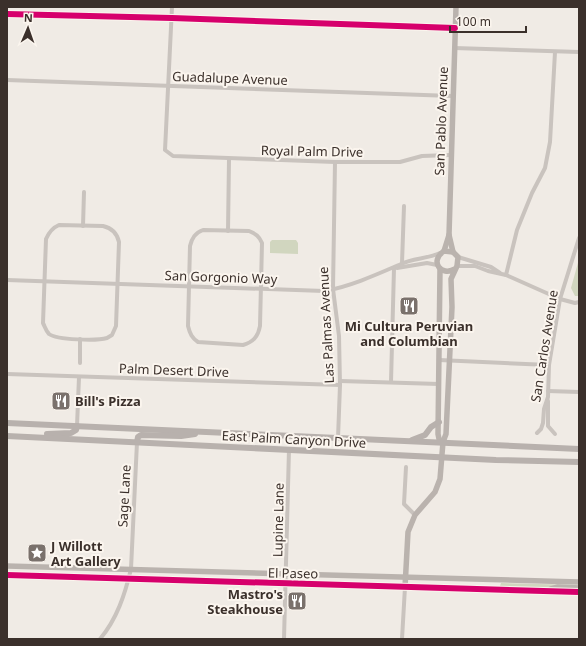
<svg xmlns="http://www.w3.org/2000/svg" width="586" height="646" viewBox="0 0 586 646" font-family="'Noto Sans',sans-serif">
	<rect width="100%" height="100%" fill="#f0ebe5"/>
	<!-- green -->
	<g fill="#d1d6bf">
		<path d="M272,240H296L298,243V254L270,253V242Z"/>
		<path d="M579,259V296H575L571,288Z"/>
		<path d="M501,583L579,585V587L545,588L501,587L500,586Z"/>
	</g>
	<g fill="none" stroke-linecap="round" stroke-linejoin="round">
		<!-- street -->
		<g stroke="#c9c3be" stroke-width="4">
			<path d="M172,7L165,150L173,156L335,162H400L422,156L450,155"/>
			<path d="M7,14L172,18L455,28"/>
			<path d="M454,48L579,52"/>
			<path d="M7,80L452,96"/>
			<path d="M335,162L333,289L339,336L340,385L338,438"/>
			<path d="M59,225L103,226C112,228 117,233 119,242L116,326L112,335L107,338C97,341 57,340 49,334C46,331 45,327 43,323L46,239C49,232 52,228 59,225Z"/>
			<path d="M83,226L84,192"/>
			<path d="M203,230L249,231C256,234 259,236 262,243L260,326C258,337 253,342 243,345L198,342C192,338 190,334 188,326L190,246C192,238 195,233 203,230Z"/>
			<path d="M228,231L229,159"/>
			<path d="M458,257L491,267L500,273"/>
			<path d="M402,263L404,206"/>
			<path d="M457,266H475L488,271L506,275L560,299L575,303L579,302"/>
			<path d="M397,268L427,263L437,265"/>
			<path d="M506,275L517,230L532,193L545,168L550,142L555,52"/>
			<path d="M7,280L324,291C349,287 378,274 401,264C413,258 427,259 440,253"/>
			<path d="M439,360L549,365"/>
			<path d="M80,363V339"/>
			<path d="M7,374L340,385"/>
			<path d="M340,381L439,384"/>
			<path d="M391,382L394,268"/>
			<path d="M548,391L579,392"/>
			<path d="M548,401V426L555,434"/>
			<path d="M77,426L79,377"/>
			<path d="M537,433L541,429L543,423L544,409L548,397L549,365L560,299L579,238"/>
			<path d="M406,467L404,504L415,515"/>
			<path d="M100,639C117,619 125,594 131,569L137,442"/>
			<path d="M284,639L289,449"/>
			<path d="M402,639L405,587"/>
		</g>
		<!-- secondary -->
		<g stroke="#bab3ae" stroke-width="5.5">
			<path d="M449,235L453,252"/>
			<path d="M444,251L449,235L456,7"/>
			<path d="M440,269L438,434L439,439L443,442"/>
			<path d="M7,566L579,582"/>
			<path d="M7,575L579,592"/>
			<path d="M405,587L408,532L415,515L435,492L440,479L443,442L446,434L452,307L451,279L457,266L458,257L453,252L444,251C429,261 441,277 455,269"/>
			<path d="M551,589L558,587L579,588"/>
		</g>
		<!-- primary -->
		<g stroke="#b8b1ad" stroke-width="6">
			<path d="M7,423L579,449"/>
			<path d="M47,434L71,433L76,430L77,426"/>
			<path d="M7,436L496,460L579,462"/>
			<path d="M412,440L425,435L431,427L439,422"/>
			<path d="M137,442L138,437L141,435L181,436L195,434"/>
		</g>
		<!-- cycleway casing -->
		<g stroke="#fbf5ee" stroke-width="8">
			<g id="cycleway">
				<path d="M7,14L172,18L455,28"/>
				<path d="M7,575L579,592"/>
			</g>
		</g>
		<!-- cycleway -->
		<use href="#cycleway" stroke="#d6006c" stroke-width="6"/>
	</g>
	<!-- icons -->
	<defs>
		<g id="restaurant-square" transform="scale(1)"><rect x="-9" y="-9" width="18" height="18" rx="4" fill="#7a716c" stroke="#fbf5ee"/><path d="M-5-6h1v4h1v-4h1v4h1v-4h1v5L-1.5 .5V6h-2V.5L-5-1ZM5-6V6H3V1.5H1.5Q1.5-4 5-6Z" fill="#fff"/></g>
		<g id="sight-square" transform="scale(1)"><rect x="-9" y="-9" width="18" height="18" rx="4" fill="#7a716c" stroke="#fbf5ee"/><path d="M0-6L1.8-2.2L6-1.7L2.9 1.2L3.7 5.4L0 3.3L-3.7 5.4L-2.9 1.2L-6-1.7L-1.8-2.2Z" fill="#fff"/></g>
	</defs>
	<g fill-rule="evenodd">
		<use href="#restaurant-square" x="409" y="306"/>
		<use href="#restaurant-square" x="61" y="401"/>
		<use href="#sight-square" x="37" y="553"/>
		<use href="#restaurant-square" x="297" y="601"/>
	</g>
	<g text-anchor="middle" dominant-baseline="central" stroke-width="4" stroke-linejoin="round" paint-order="stroke">
		<!-- street labels -->
		<g font-size="13" fill="#3b302b" stroke="#fbf5ee">
			<text transform="translate(230 78) rotate(2)">Guadalupe Avenue</text>
			<text transform="translate(441 121) rotate(-88)">San Pablo Avenue</text>
			<text transform="translate(312 151) rotate(1)">Royal Palm Drive</text>
			<text transform="translate(221 277) rotate(2)">San Gorgonio Way</text>
			<text transform="translate(326 325) rotate(-93)">Las Palmas Avenue</text>
			<text transform="translate(544 346) rotate(-81)">San Carlos Avenue</text>
			<text transform="translate(174 370) rotate(2)">Palm Desert Drive</text>
			<text transform="translate(294 439) rotate(3)">East Palm Canyon Drive</text>
			<text transform="translate(124 496) rotate(-87)">Sage Lane</text>
			<text transform="translate(278 520) rotate(-89)">Lupine Lane</text>
			<text transform="translate(293 573) rotate(1)">El Paseo</text>
		</g>
		<!-- poi labels -->
		<g font-size="13" font-weight="bold" fill="#3b302b" stroke="#fbf5ee" text-anchor="start">
			<text x="409" y="326" text-anchor="middle">Mi Cultura Peruvian<tspan x="409" dy="15">and Columbian</tspan></text>
			<text x="75" y="401">Bill's Pizza</text>
			<text x="51" y="546">J Willott<tspan x="51" dy="15">Art Gallery</tspan></text>
			<text x="283" y="594" text-anchor="end">Mastro's<tspan x="283" dy="15">Steakhouse</tspan></text>
		</g>
	</g>
	<!-- border -->
	<rect width="586" height="646" fill="none" stroke="#3b302b" stroke-width="16"/>
	<!-- north arrow -->
	<g transform="translate(28 28) rotate(2)" stroke="#fbf5ee" stroke-width="3" paint-order="stroke">
	<path d="M0-3L7 15L0 10L-7 15Z" fill="#3b302b"/>
	<text y="-6" font-size="11" font-weight="bold" text-anchor="middle" fill="#3b302b">N</text>
	</g>
	<!-- scale -->
	<path d="M450 26v6h76v-6" fill="none" stroke="#3b302b" stroke-width="2"/>
	<text x="456" y="26" font-size="12" fill="#3b302b" stroke="#fbf5ee" stroke-width="3" paint-order="stroke">100 m</text>
</svg>
